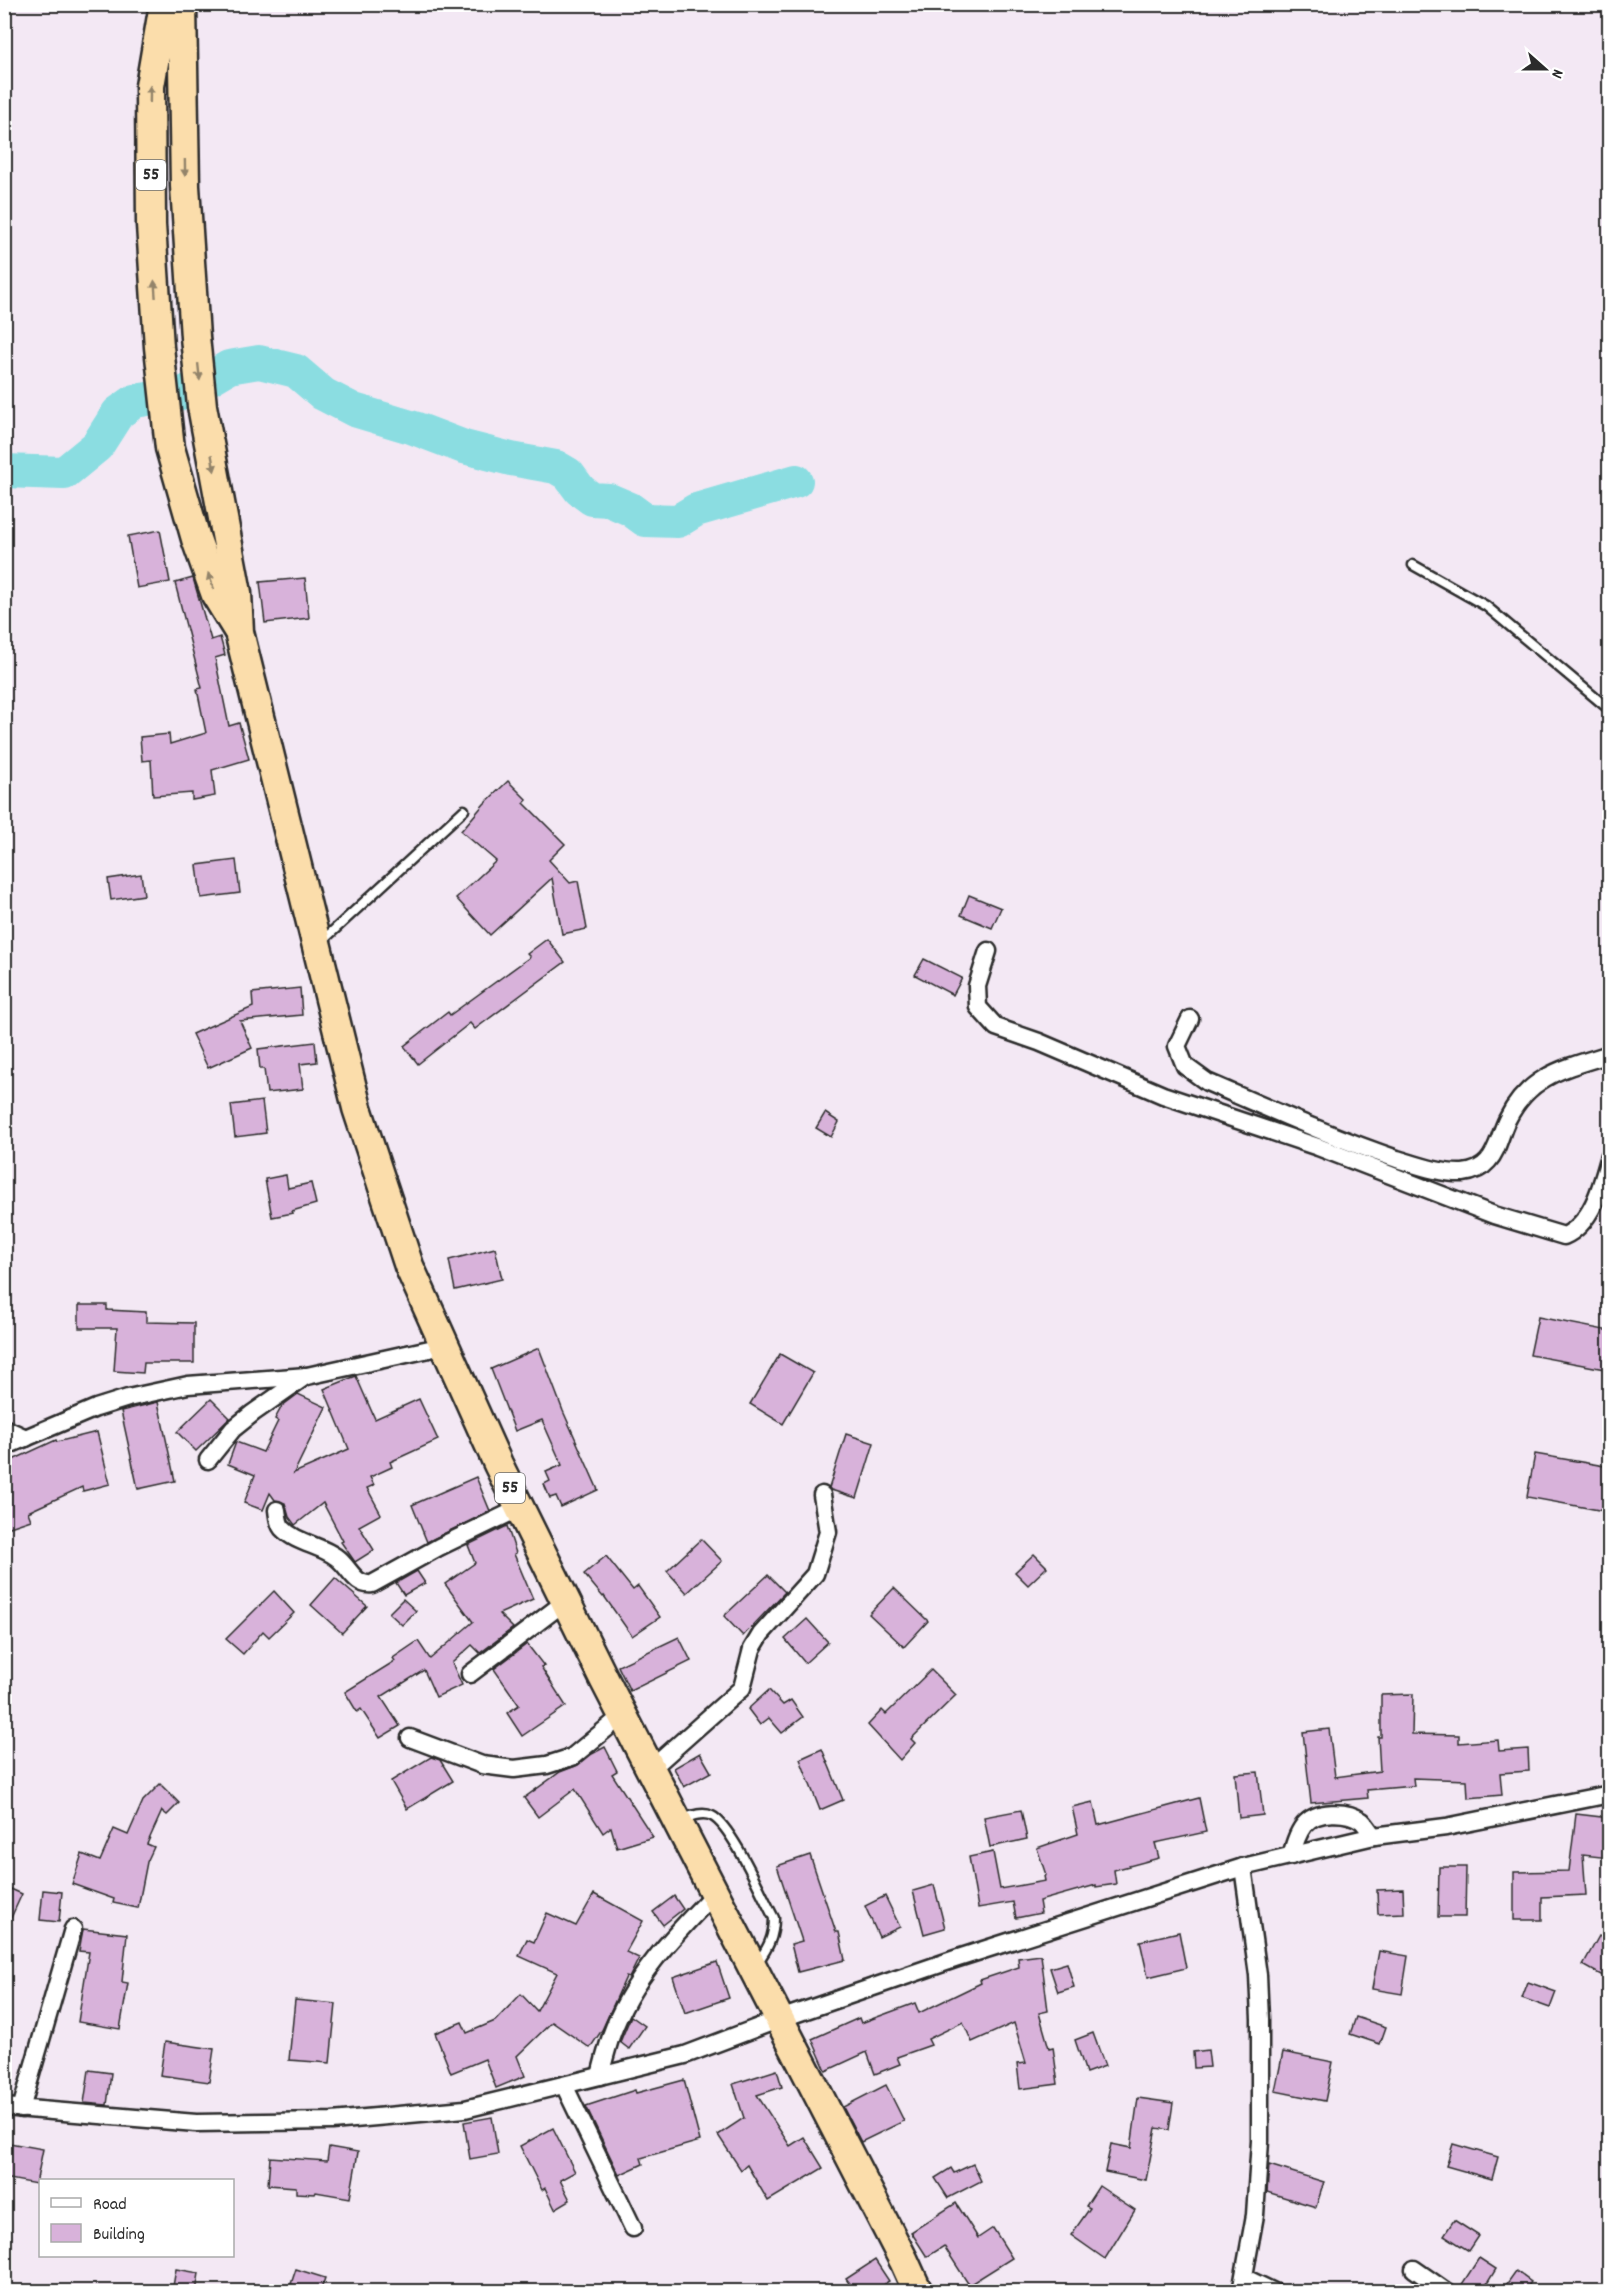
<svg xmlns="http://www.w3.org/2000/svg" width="1614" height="2296" viewBox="0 0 1614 2296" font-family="Dekko,sans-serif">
	<rect width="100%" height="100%" fill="#f3e8f4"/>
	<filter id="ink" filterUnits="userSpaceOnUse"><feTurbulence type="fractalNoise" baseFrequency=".0167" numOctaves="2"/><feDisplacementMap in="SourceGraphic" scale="12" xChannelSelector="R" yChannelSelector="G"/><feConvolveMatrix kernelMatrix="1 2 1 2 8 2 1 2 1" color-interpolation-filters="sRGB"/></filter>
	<g filter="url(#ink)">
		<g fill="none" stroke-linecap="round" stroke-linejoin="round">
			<!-- river -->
			<path stroke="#8bdde1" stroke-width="34" d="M4,471L64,473L97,446L118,413L135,401L185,393L229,367L259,362L296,371L323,394L354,410L414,428L464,447L511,459L556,467L568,474L580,490L592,499L609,500L630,509L645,520L678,521L696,510L796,481"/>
		</g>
		<!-- building -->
		<g fill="#d8b2da" stroke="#2b2b2b" stroke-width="1.5">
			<path d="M160,530L170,582L137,588L128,536Z"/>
			<path d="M193,578L211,640L220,637L225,655L215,658L229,726L239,723L249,759L212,770L215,796L192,800V793L153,796L151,760L142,761L140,737L169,734L170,744L206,733L197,689L202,688L175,583Z"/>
			<path d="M305,578L309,618L265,623L260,582Z"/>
			<path d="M508,781L527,800L524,803L565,844L549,860L570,883L578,881L587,929L562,934L552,878L490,935L456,898L496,861L461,831L484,804Z"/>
			<path d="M236,860L240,893L201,898L197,865Z"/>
			<path d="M141,874L144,895L111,900L108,879Z"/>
			<path d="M969,895L1001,908L992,928L961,915Z"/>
			<path d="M547,939L565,962L475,1029L470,1023L418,1064L404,1046L448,1012L450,1015L530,957L527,954Z"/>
			<path d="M924,959L962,978L953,995L915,975Z"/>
			<path d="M300,988L302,1015L240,1021L252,1048L208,1068L192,1034L253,1007L252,993Z"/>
			<path d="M315,1042L317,1062L300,1064L303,1089L267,1093L264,1069H260L258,1049Z"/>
			<path d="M262,1101L266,1133L235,1137L231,1105Z"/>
			<path d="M825,1113L839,1122L831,1137L816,1128Z"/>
			<path d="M286,1175L288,1188L311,1183L316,1204L292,1211L293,1213L272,1217L265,1179Z"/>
			<path d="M495,1248L502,1279L455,1290L449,1260Z"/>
			<path d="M79,1305H107V1310L146,1312V1322L194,1323V1363H144L143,1373L114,1371L117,1328H79Z"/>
			<path d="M1538,1317L1610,1331V1370L1530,1355Z"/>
			<path d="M539,1348L563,1411L598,1490L561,1507L556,1496L550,1498L544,1484L550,1481L546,1472L562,1465L542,1420L515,1431L491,1369Z"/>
			<path d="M780,1354L813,1373L783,1424L750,1404Z"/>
			<path d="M356,1376L375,1419L419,1399L438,1440L390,1462L392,1467L370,1477L374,1485L367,1488L381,1514L359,1526L374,1550L355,1562L341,1542L343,1541L323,1503L295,1525L289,1517L285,1503L275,1500L270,1493L263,1510L244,1503L255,1475L228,1464L236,1442L263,1452L278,1421L275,1419L282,1406L298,1394L326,1407L294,1473L349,1449L324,1389Z"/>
			<path d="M211,1399L230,1418L196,1451L177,1432Z"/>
			<path d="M158,1402L175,1481L138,1489L121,1411Z"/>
			<path d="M97,1432L110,1484L83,1491L82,1487L28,1512L31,1520L4,1529V1464L56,1440L57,1442Z"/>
			<path d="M846,1434L874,1443L857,1498L831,1490L829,1488Z"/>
			<path d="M1535,1454L1610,1467V1512L1527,1497Z"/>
			<path d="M476,1477L490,1511L427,1542L412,1505Z"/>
			<path d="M507,1526L516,1553L514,1554L533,1599L499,1614L513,1628L480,1653L472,1645L452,1663L462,1685L436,1697L424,1670L381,1697L400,1726L380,1738L361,1709L357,1712L345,1692L395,1661L393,1658L418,1641L430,1659L473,1622L445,1584L475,1563L468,1545Z"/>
			<path d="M701,1539L722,1561L687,1593L667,1571Z"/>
			<path d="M1034,1554L1047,1567L1028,1585L1015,1572Z"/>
			<path d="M606,1556L633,1590L638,1586L660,1617L632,1636L604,1596L603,1597L584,1574Z"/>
			<path d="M417,1571L425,1583L404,1595L396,1583Z"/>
			<path d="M768,1575L785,1592L743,1636L724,1616Z"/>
			<path d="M335,1578L367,1606L342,1633L311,1605Z"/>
			<path d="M894,1588L928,1621L904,1647L869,1614Z"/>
			<path d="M274,1591L294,1613L269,1637L263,1631L243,1654L226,1639Z"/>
			<path d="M403,1599L416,1611L402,1625L389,1613Z"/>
			<path d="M807,1619L828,1642L805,1663L785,1639Z"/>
			<path d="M679,1637L691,1661L630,1691L618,1666Z"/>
			<path d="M527,1644L544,1666L541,1667L566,1706L522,1736L507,1713L519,1705L494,1669Z"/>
			<path d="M931,1670L956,1695L911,1739L915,1743L900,1760L868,1725L882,1710L886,1714Z"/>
			<path d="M769,1690L783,1705L791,1700L803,1717L782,1733L769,1718L760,1725L748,1709Z"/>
			<path d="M1413,1694L1412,1734L1459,1735V1743L1498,1740L1499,1751L1528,1749L1529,1771L1500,1773L1502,1795L1468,1798L1467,1780L1413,1778L1414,1786L1367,1790L1368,1798L1311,1803L1303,1732L1329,1729L1335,1777L1380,1771L1378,1737H1381V1695Z"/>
			<path d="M605,1747L617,1771L612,1774L653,1837L617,1848L611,1827L603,1833L575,1789L538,1817L524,1798L560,1772L578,1765L592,1754Z"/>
			<path d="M822,1749L843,1800L820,1810L800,1759Z"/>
			<path d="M700,1753L711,1772L684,1787L674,1768Z"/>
			<path d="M431,1757L440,1760L453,1781L407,1809L391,1781Z"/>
			<path d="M1258,1772L1263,1815L1239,1818L1235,1774Z"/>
			<path d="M160,1784L179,1803L167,1815L162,1811L147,1844L154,1847L147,1862L138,1908L113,1903L114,1899L72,1884L82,1854L100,1861L114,1829L128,1835L143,1801Z"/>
			<path d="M1199,1798L1206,1832L1155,1843L1159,1858L1114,1870L1116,1884L1096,1887V1885L1039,1901L1041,1913L1016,1918L1013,1902L978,1908L969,1857L993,1852L1000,1889L1045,1881L1044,1876L1046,1875L1037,1848L1078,1834L1072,1807L1093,1802L1098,1825Z"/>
			<path d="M1021,1810L1027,1839L990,1847L984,1817Z"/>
			<path d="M1576,1814L1610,1818V1858L1583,1855L1586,1895L1542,1897V1920H1514V1872L1569,1871Z"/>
			<path d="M810,1855L836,1932H839L845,1960L798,1972L791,1944L802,1941L777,1866Z"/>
			<path d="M1439,1867H1466L1465,1917H1438Z"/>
			<path d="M934,1885L945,1928L924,1934L913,1891Z"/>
			<path d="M4,1886L22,1894L4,1933Z"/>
			<path d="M1403,1889L1404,1913L1378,1914L1377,1890Z"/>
			<path d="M43,1890L62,1892L59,1922L40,1920Z"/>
			<path d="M594,1894L643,1921L626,1952L639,1958L629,1978L626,1977L602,2030L590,2048L552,2022L517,2056L525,2076L496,2088L485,2059L451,2073L435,2033L462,2022L467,2033L495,2021L521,1994L537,2011L557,1973L519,1956L527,1939L534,1942L547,1913L576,1926Z"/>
			<path d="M674,1896L683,1909L663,1925L653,1912Z"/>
			<path d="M885,1896L900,1927L879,1937L865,1906Z"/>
			<path d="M83,1929L127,1934L122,1982L128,1983L120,2029L78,2022L89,1952L79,1951Z"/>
			<path d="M1179,1932L1186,1968L1148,1977L1140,1941Z"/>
			<path d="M1599,1936L1610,1942V1980L1583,1965Z"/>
			<path d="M1379,1951L1408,1956L1402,1994L1372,1989Z"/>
			<path d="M1041,1955L1048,2011L1039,2013L1049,2048L1053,2047L1058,2084L1020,2089L1017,2064L1026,2063L1014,2023L972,2042L963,2022L928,2039L931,2045L897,2057L900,2064L875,2074L867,2052L826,2071L812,2039L859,2018L861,2023L915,2003L919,2013L981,1983L980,1980L1019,1967L1018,1958Z"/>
			<path d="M717,1962L729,1998L685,2013L673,1977Z"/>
			<path d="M1067,1963L1074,1987L1058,1992L1050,1968Z"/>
			<path d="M1528,1982L1556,1992L1550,2008L1522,1998Z"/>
			<path d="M295,2000L336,2004L330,2063L289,2060Z"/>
			<path d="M631,2016L645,2026L629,2049L620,2042Z"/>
			<path d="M1356,2017L1386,2027L1380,2044L1350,2034Z"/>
			<path d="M1093,2033L1105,2066L1086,2073L1075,2040Z"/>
			<path d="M165,2042L214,2049L209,2082L160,2075Z"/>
			<path d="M1208,2050L1210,2067L1194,2068L1193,2052Z"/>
			<path d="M1283,2052L1333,2062L1325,2101L1275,2091Z"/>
			<path d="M89,2070L111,2073L107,2105L84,2103Z"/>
			<path d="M777,2070L782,2087L757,2095L790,2146L804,2137L823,2168L768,2201L747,2165L741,2170L718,2135L744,2118L733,2084Z"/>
			<path d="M684,2080L700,2141L641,2158L643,2164L619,2175L586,2106L635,2090L636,2093Z"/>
			<path d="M886,2085L904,2121L861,2142L843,2107Z"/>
			<path d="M1138,2098L1173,2103L1169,2130L1156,2128L1146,2180L1105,2172L1111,2144L1131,2148Z"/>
			<path d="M492,2117L498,2154L470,2159L464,2122Z"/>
			<path d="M553,2128L575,2172L560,2180L570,2200L555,2209L545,2188L542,2190L520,2146Z"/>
			<path d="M4,2142L43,2149L36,2184L4,2178Z"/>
			<path d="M1453,2144L1498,2157L1492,2179L1446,2166Z"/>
			<path d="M329,2147L358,2152L350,2198L316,2192L315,2194L296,2193V2187L268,2185L270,2157L327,2161Z"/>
			<path d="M973,2164L981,2181L948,2198L935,2178L951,2168L954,2173Z"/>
			<path d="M1269,2165L1324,2182L1316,2207L1267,2192Z"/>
			<path d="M1099,2186L1135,2210L1105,2259L1071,2235L1090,2208L1086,2206Z"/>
			<path d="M956,2203L978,2238L993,2228L1012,2258L969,2285L944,2246L927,2257L911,2232Z"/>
			<path d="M1454,2220L1479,2236L1469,2251L1444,2235Z"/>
			<path d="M1479,2258L1496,2269L1482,2292H1457Z"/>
			<path d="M875,2260L889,2281L872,2292H855L846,2279Z"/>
			<path d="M176,2269L199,2273L196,2292H172Z"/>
			<path d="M296,2269L325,2278L320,2292L291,2284Z"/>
			<path d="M1516,2271L1531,2282L1524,2292H1501Z"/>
		</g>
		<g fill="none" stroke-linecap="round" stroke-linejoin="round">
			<!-- service casing -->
			<g stroke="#2b2b2b" stroke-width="13">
				<g id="service">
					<path d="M1413,565L1486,606L1610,710"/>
					<path d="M321,942L464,810"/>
					<path d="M680,1819C690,1817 702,1811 712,1816C732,1826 762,1896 774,1918C774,1937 768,1948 757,1963"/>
				</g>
			</g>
			<!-- minor casing -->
			<g stroke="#2b2b2b" stroke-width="21">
				<g id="minor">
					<path d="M988,951L977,986L978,1007L996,1027L1039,1042L1163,1095L1318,1147L1494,1215L1564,1236C1593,1223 1602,1184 1610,1155"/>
					<path d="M1190,1019L1177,1046L1185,1066L1207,1082C1270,1109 1332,1137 1397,1159C1417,1165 1441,1174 1463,1173C1472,1172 1482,1168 1488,1161C1498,1150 1500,1134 1507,1120C1529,1075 1565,1068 1610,1054"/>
					<path d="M4,1428L26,1438"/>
					<path d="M4,1447L96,1408L128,1398L188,1385L307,1376L443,1346"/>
					<path d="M208,1460L233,1429L253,1413L306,1376"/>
					<path d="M277,1510C278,1516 278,1523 282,1528C296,1543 320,1545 336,1557C350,1567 354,1586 372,1584L439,1547L520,1508"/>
					<path d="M470,1674L566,1601"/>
					<path d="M410,1738L482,1765L514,1769L547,1765L572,1757L623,1715"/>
					<path d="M651,1769L742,1688L752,1649L761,1634L815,1574L828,1532L822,1495"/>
					<path d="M1291,1856C1294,1845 1297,1834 1304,1825C1316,1810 1347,1810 1362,1821C1366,1825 1370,1832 1374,1836"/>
					<path d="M600,2076C603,2063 607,2049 611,2036C631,1979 674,1935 715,1893"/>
					<path d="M564,2085L633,2228"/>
					<path d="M4,2107L196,2123L332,2121L465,2109L685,2055L780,2019L955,1959L1243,1867L1374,1836L1446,1827L1610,1794"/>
					<path d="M21,2109L73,1929"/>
					<path d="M1414,2269L1447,2292"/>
					<path d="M1245,2278L1274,2292"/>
					<path d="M1241,2292L1255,2215L1260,2141V2019L1258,1975L1243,1867"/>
				</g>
			</g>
			<!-- trunk casing -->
			<g stroke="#2b2b2b" stroke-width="33">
				<g id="trunk">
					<path d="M164,4L150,86L151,225L159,347L170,448L196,539L216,595L237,629"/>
					<path d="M182,4L185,186L195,337L202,406L237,593L239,632L357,1108L409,1266L498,1464L605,1681L904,2261L918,2292"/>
				</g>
			</g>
			<!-- service -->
			<use href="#service" stroke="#fff" stroke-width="8"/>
			<!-- minor -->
			<use href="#minor" stroke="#fff" stroke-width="16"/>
			<!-- trunk -->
			<use href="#trunk" stroke="#fbddab" stroke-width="28"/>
		</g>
		<!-- one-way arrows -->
		<defs><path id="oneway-solid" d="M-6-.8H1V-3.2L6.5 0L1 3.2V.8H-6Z" transform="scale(1.5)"/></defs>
		<g fill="#93846b">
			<use href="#oneway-solid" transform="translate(150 94) rotate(-89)"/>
			<use href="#oneway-solid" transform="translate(185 168) rotate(89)"/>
			<use href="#oneway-solid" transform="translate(155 289) rotate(-94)"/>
			<use href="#oneway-solid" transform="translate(199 372) rotate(84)"/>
			<use href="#oneway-solid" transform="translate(213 463) rotate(80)"/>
			<use href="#oneway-solid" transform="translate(211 581) rotate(-110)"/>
		</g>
	</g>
	<g text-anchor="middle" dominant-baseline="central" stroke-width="6" stroke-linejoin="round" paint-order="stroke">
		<!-- shield labels -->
		<g fill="#fff" stroke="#6b6b6b" stroke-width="1.5">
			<rect x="136" y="160" width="30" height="30" rx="4.5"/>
			<rect x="495" y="1473" width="30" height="30" rx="4.5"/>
		</g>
		<g font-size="18" font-weight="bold" fill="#2b2b2b">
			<text x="151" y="175">55</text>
			<text x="510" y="1488">55</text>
		</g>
	</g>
	<!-- margin -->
	<rect width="1614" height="2296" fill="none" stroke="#fff" stroke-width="24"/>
	<rect x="12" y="12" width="1590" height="2272" fill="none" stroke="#2b2b2b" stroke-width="2" filter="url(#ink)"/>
	<!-- legend -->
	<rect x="39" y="2179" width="195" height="78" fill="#ffffff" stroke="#aaaaaa" stroke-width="1.5"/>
	<rect x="51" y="2198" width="30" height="9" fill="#ffffff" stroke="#aaaaaa" stroke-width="1.5"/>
	<text x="93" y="2209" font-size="18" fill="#2b2b2b">Road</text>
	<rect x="51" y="2224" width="30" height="18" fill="#d8b2da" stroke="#aaaaaa" stroke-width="1.5"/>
	<text x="93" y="2239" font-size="18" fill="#2b2b2b">Building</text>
	<!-- north arrow -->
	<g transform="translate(1545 69) rotate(111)" stroke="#ffffff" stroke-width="4.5" paint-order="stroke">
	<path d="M0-4.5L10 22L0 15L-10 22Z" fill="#2b2b2b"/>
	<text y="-9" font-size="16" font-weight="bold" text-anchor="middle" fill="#2b2b2b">N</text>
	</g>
</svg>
